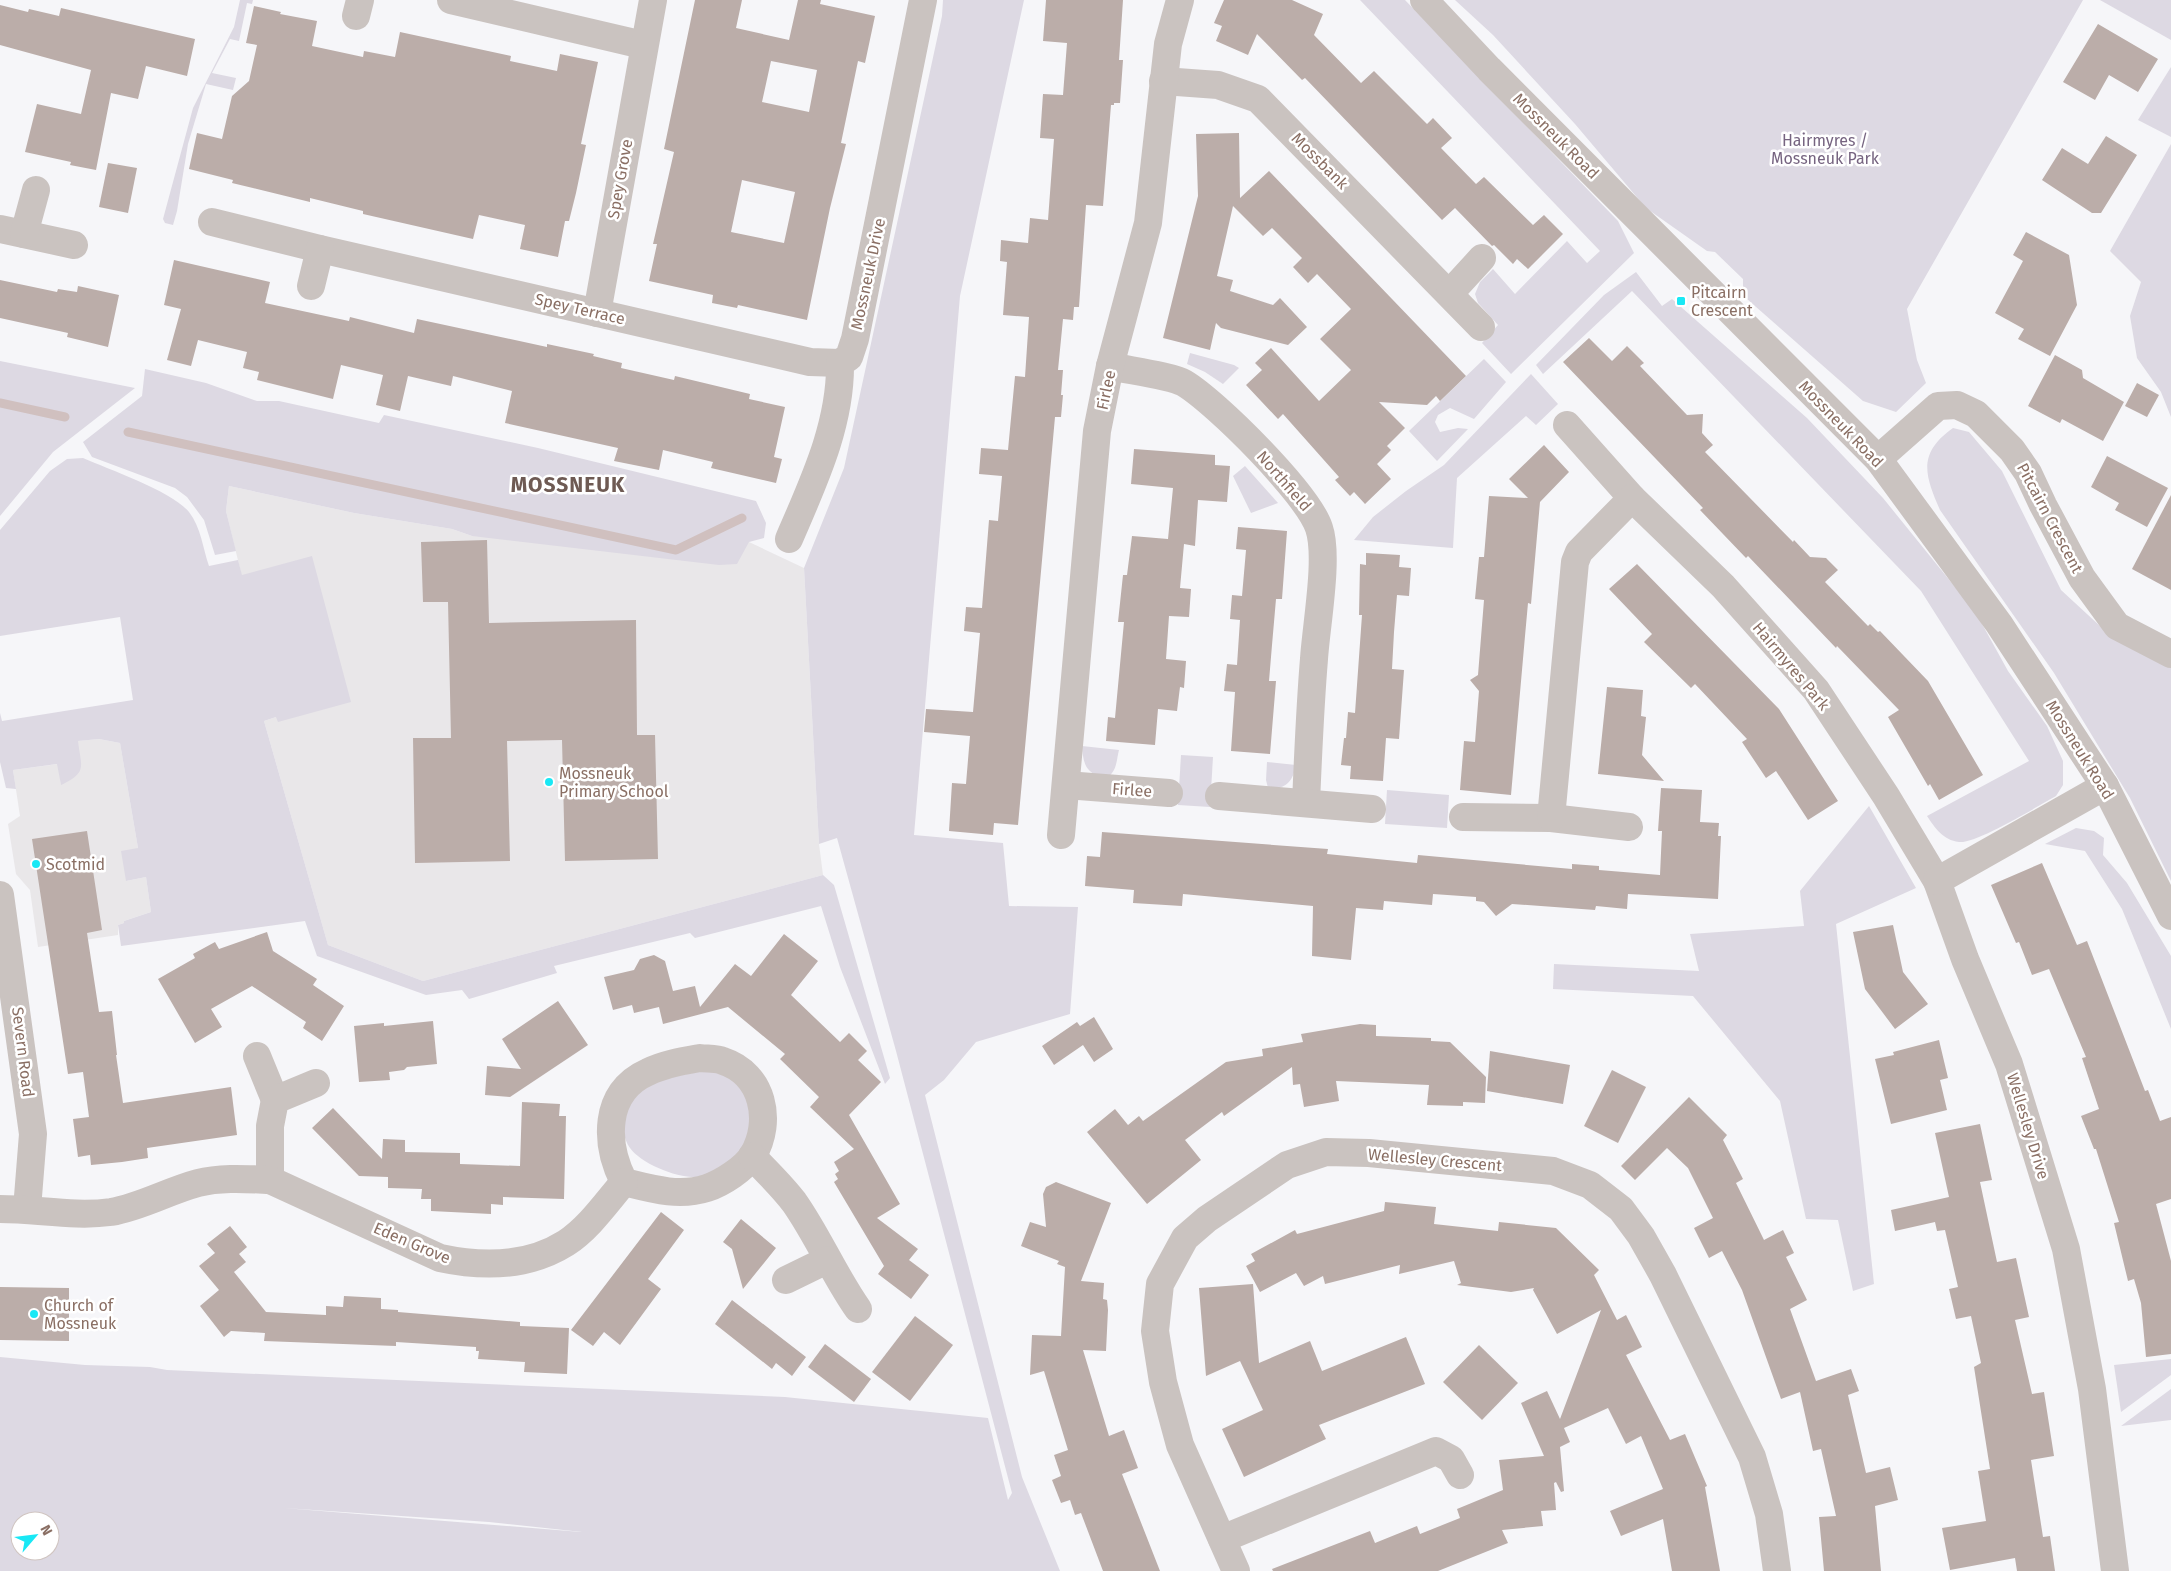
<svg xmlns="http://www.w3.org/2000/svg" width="2171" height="1571" viewBox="0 0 2171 1571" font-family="'Fira Sans',sans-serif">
	<rect width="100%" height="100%" fill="#f6f6f9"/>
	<!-- built -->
	<g fill="#e9e7e9">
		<path d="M229,486L354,513L452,529L472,536L749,542L804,568L819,844L823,875L423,981L328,945L264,721L276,717L226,511Z"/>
		<path d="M99,739L120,743L138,848L126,881L146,877L151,912L124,921V923L118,925V935L38,947L30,890L16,874L8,824L20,816L13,770L58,764L61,784L77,741Z"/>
	</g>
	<!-- green -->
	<g fill="#ddd9e3" fill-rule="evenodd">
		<path d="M240,0H253L252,4L247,3L239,41L230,39L212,73L236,78L233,90L206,84L188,144L177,211L173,225L165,223L163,219L193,108L234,27Z"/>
		<path d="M943,0H1024L960,296L914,835L1003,843L1009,906L1078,907L1070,1014L976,1042L944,1080L925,1095L1022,1477L1060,1571H0V1357L85,1365L150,1367L167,1370L785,1397L988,1418L1008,1500L1012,1493L896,1051L837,838L819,844L804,568L844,468L942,16ZM284,1508L489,1522L582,1532H581ZM20,1521H50V1551H20Z"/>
		<path d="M1360,0H1405L1618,221L1634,253L1511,374L1482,343L1498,325L1478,303L1475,294L1480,282L1493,269L1515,294L1567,241L1587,263L1600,251Z"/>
		<path d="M1455,0H2083L1907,309L1917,360L1926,383L1896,412L1863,401L1747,299L1743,287V279L1715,252L1707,251L1646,208L1575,124L1493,35Z"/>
		<path d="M2100,0H2171V40Z"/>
		<path d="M2171,67V137L2138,120Z"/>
		<path d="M2171,144V417L2161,392L2137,358L2130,316L2141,282L2110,251Z"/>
		<path d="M1636,272L1662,306L1672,299L1807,418L1883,498L1976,613L2008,671L2047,726L2063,761V785L2056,796C2038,806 1976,844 1959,842C1943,840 1935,828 1927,816L2029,761L1921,591L1632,291L1543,374L1536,365L1604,295Z"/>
		<path d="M1190,353L1234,365L1239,368L1223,384L1205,372L1187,364Z"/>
		<path d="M1484,359L1506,382L1474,419L1450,408L1438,415L1435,422L1440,432L1458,428L1468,429L1437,461L1409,431Z"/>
		<path d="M0,361L135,388L53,452L0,516Z"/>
		<path d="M145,369L206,383L257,401H279L379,423L384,415L538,448L756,501L766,523L764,538L749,542L737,564L719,565L472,536L452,529L354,513L229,486L226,511L236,551L215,555L204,520L187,497L175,488L92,457L83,442L142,396Z"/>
		<path d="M1531,374L1558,404L1536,425L1526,416L1457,478L1453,548L1354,540L1373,517L1406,491L1444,465Z"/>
		<path d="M1953,428L1969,432L2002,471L2061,590L2100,626L2171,667V881L2130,798L2054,673L1940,510C1924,474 1918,453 1953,428Z"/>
		<path d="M83,458C110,470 172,491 189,512C201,527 203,549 209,566L238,560L242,575L312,556L351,702L278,722L276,717L264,721L328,945L423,981L823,875L834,885L890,1078L885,1084L840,967L821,906L695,938L690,933L554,966L557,973L469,999L462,990L426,995L317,956L305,921L121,946L118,925L124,923V921L151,912L146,877L126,881L121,851L138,848L120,743L99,739L78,741C81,767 88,772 61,785L57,764L13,770L16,789L6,788L0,762V713L2,721L133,700L120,617L0,636V530L50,471L67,459Z"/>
		<path d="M1245,466L1278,503L1251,513L1233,476Z"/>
		<path d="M1082,746L1119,750C1117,757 1117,767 1112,773C1109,777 1106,777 1102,776C1085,774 1083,761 1082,746Z"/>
		<path d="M1181,755L1213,757L1210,807L1178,805Z"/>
		<path d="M1267,762L1296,765C1293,781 1286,790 1268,788L1266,780Z"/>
		<path d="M1387,790L1449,795L1447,828L1385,824Z"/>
		<path d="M1869,806L1916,888L1836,924L1874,1284L1853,1291L1838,1220L1806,1219L1780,1101L1693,996L1553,989L1554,964L1699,971L1690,934L1804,926L1800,891Z"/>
		<path d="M2076,828L2094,831L2104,838L2103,855L2127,883L2171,956V1029L2122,909L2085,851L2045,844Z"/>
		<path d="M710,1070L726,1075L747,1093L752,1133C740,1150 727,1170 706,1176C685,1182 642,1165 630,1148C616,1128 626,1097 647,1085C658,1079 696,1072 710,1070Z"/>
		<path d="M2171,1359V1375L2121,1412L2114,1365Z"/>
		<path d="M2171,1389V1420L2121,1426Z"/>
	</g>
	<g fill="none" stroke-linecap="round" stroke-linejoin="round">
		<!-- stream -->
		<g stroke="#d0c0bf" stroke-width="9">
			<path d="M0,403L65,417"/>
			<path d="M128,432L676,550L742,518"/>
		</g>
	</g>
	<!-- building -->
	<g fill="#bbada9" fill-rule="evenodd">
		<path d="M695,0H742L736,28L789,40L798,0H821L820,4L875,16L865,63L858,61L841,143L846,144L830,208L807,320L738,305L737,308L712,303L713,295L649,281L657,244H653L674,152L664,149ZM771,61L817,70L809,112L762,102ZM742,180L795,192L784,243L731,232Z"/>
		<path d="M1046,0H1123L1119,60H1123L1120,103H1114V105H1111L1103,206L1086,205L1079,307H1074L1073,320L1063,319L1058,370H1063L1061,395H1063L1061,417H1055L1018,825L994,823L993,835L949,831L952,783L966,784L970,736L924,732L926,709L973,712L980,633L964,631L966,607L982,608L989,520L998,521L1002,476L979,474L981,448L1008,450L1015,376L1025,377L1029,317L1003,315L1007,262L1000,261L1001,240L1028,243L1030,218L1048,220L1054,139L1040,138L1043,94L1063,95L1067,43L1043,41Z"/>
		<path d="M1224,0H1292L1323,14L1314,35L1361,83L1374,71L1427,124L1433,118L1452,138L1441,148L1476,184L1484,177L1533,225L1544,215L1563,234L1528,269L1517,259L1513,264L1494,245L1492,246L1455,208L1442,220L1305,78L1302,80L1257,34L1248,55L1216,41L1222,26L1214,23Z"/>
		<path d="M0,5L28,12L29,9L59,16L61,8L195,39L187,76L146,66L138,99L111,93L96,170L70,165L71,162L25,152L37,104L81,114L91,70L0,45Z"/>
		<path d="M254,6L281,12L280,14L317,21L312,46L363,57L364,51L395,57L400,32L511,56L510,61L557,71L560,54L598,62L581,144L586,145L576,193L569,221H565L558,257L520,249L525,225L479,215L473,239L363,214V211L310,198V202L232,183L233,180L189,169L197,133L222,139L232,96L249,81L257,45L246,43Z"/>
		<path d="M2098,24L2158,59L2138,92L2109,75L2095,100L2063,82Z"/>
		<path d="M1239,133L1240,198L1269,171L1466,376L1440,401L1436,396L1427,405L1379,402L1405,428L1387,446L1391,450L1377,464L1391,479L1365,504L1354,492L1350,496L1335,480L1339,477L1283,414L1278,419L1246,385L1262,370L1255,363L1271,348L1319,401L1351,370L1320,339L1351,309L1317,274L1308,283L1293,267L1302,258L1272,228L1263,236L1233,206L1217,276L1233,280L1230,291L1273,305L1280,298L1307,327L1288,345L1221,328L1216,323L1210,350L1163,338L1198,196L1196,134Z"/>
		<path d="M2106,136L2137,155L2101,213H2092L2042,180L2062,148L2088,164Z"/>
		<path d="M108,163L137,168L128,213L99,207Z"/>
		<path d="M2026,232L2069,255L2077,305L2050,356L2018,339L2024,329L1995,313L2023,261L2013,255Z"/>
		<path d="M174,260L270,282L265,303L349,321L350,317L414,333L417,319L547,347V344L594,354L593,356L622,363L621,368L674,380L675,376L750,394L749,399L785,407L774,457L782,459L776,483L711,468L713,462L663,450L659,470L614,461L618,448L505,423L512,391L453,376L451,386L408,376L400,411L376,405L383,375L341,365L333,399L257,380L259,372L243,368L247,352L198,340L191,366L167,360L181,309L164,305Z"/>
		<path d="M0,280L57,292L58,289L77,292L78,286L119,295L108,347L67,337L68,333L0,318Z"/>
		<path d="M1589,338L1612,361L1627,346L1644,363L1640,366L1687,415L1703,414L1702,433L1713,445L1705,452L1793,542L1794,540L1810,557L1826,558L1838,570L1825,582L1868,626L1870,624L1878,632L1880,631L1928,681L1983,775L1939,800L1930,784L1928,786L1888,717L1899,710L1837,646L1836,648L1748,556L1746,558L1700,510L1703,508L1563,362Z"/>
		<path d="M2055,355L2082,370L2083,378L2124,402L2103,441L2062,419L2060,423L2028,406Z"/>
		<path d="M2137,383L2159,395L2147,417L2125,406Z"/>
		<path d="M1544,445L1569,472L1540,502L1531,604L1528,603L1525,636L1511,795L1460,790L1464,741L1475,742L1479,691L1470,680L1478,675L1484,600L1475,599L1479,557H1484L1489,496L1528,498L1509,479Z"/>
		<path d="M1134,449L1215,455V465L1230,466L1227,502L1198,500L1195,546L1184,544L1180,588L1191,589L1189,617L1169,616L1166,659L1186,661L1184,688L1180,687L1177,711L1158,709L1155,745L1106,741L1108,717L1115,718L1124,622H1118L1123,575H1127L1132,536L1168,539L1173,488L1131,484Z"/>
		<path d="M2107,456L2168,488L2147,527L2115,510L2119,503L2091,487Z"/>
		<path d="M2171,495V590L2132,569Z"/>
		<path d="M1238,527L1287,531L1282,599H1276L1272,645L1269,681H1276L1270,754L1231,751L1235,692L1224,691L1227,664L1237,665L1240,620L1230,619L1232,595L1242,596L1246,550L1236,549Z"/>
		<path d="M487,540L489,623L636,620L637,735H655L658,859L565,861L562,740L507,741L510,861L415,863L413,738H451L448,602H423L421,542Z"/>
		<path d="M1366,553L1400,555L1399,567L1411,568L1409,596L1397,595L1394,632L1392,669L1404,670L1399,739L1386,738L1383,781L1350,779L1351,766L1341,765L1344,738H1346L1348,712L1355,713L1362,615H1359L1360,564L1366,565Z"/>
		<path d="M1637,564L1779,709L1838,801L1808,820L1776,771L1766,778L1742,742L1747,739L1695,684L1691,688L1644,642L1652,634L1609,589Z"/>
		<path d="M1607,687L1643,690L1641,716L1646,717L1642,755L1664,781L1598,774Z"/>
		<path d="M1661,788L1702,790L1700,822L1719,823L1718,836H1721L1718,899L1628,894L1627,909L1596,906L1595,910L1512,904L1496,916L1484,902L1476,901V897L1433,894L1432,905L1384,901L1383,910L1356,908L1351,960L1312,956L1313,906L1183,894L1182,906L1133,903L1134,890L1085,886L1087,856L1100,857L1102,832L1328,849L1327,854L1417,863L1418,855L1572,869V864L1599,866V870L1660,875L1662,831H1658Z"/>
		<path d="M87,831L102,930L87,933L99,1012L112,1011L117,1055H116L123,1103L231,1087L237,1135L147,1148L148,1158L122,1162L91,1165L90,1155L78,1157L73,1119L89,1117L83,1072L68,1074L32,839Z"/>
		<path d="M2042,863L2077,945L2087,941L2145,1091L2148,1090L2160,1121L2171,1117V1199L2156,1204L2171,1261V1354L2146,1357L2141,1303L2134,1279L2128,1281L2114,1223L2119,1222L2096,1149H2094L2081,1116L2099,1109L2082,1058L2086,1057L2049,969L2032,975L2019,942L2016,943L1991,885Z"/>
		<path d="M1893,925L1903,972L1928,1004L1895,1029L1865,989L1853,932Z"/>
		<path d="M267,932L273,951L317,979L313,985L344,1006L322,1041L303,1028L306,1022L252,986L211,1009L222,1027L195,1043L158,979L195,958L193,954L215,942L219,949Z"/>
		<path d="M784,934L818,961L791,995L840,1042L849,1033L867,1051L858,1060L881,1082L849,1115L900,1204L877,1218L918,1249L909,1260L929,1275L911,1299L878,1274L884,1266L834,1182L838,1179L835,1174L839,1171L834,1162L854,1149L810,1107L819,1097L780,1059L785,1054L728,1007L663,1024L659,1007L634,1013L632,1005L613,1010L604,977L634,970L640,959L654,955L665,961L673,991L695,986L700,1007L735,964L751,976Z"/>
		<path d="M558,1001L588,1045L510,1097L485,1095L487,1066L521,1069L502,1039Z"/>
		<path d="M1094,1017L1113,1049L1094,1062L1083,1045L1054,1065L1042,1046L1077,1022L1080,1026Z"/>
		<path d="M433,1021L437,1064L407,1067L404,1070L389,1072L390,1080L359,1082L354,1026L384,1023V1026Z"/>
		<path d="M1360,1024L1376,1025V1036L1431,1038V1041L1450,1042L1486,1077L1485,1103L1463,1102V1106L1427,1105L1429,1085L1336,1081L1339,1101L1304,1107L1300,1084L1293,1085L1292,1067L1224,1116L1222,1112L1185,1140L1201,1160L1147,1204L1087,1132L1115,1109L1128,1125L1139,1116L1143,1121L1226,1062L1263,1056L1262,1049L1303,1042L1301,1034Z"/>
		<path d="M1939,1040L1948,1078L1940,1080L1947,1110L1891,1124L1875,1059L1894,1055L1893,1052Z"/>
		<path d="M1490,1051L1570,1065L1563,1104L1487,1091Z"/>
		<path d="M1612,1070L1646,1087L1618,1143L1584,1126Z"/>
		<path d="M1689,1097L1727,1135L1723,1140L1743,1179L1736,1183L1764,1240L1783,1230L1794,1253L1786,1257L1807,1300L1790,1309L1816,1381L1851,1369L1859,1391L1848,1395L1866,1473L1890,1467L1898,1500L1875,1506L1881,1571H1824L1819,1517L1836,1516L1821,1449L1813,1451L1800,1392L1781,1399L1742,1290L1722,1251L1709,1258L1694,1228L1713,1218L1688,1168L1667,1148L1635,1180L1621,1166Z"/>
		<path d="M522,1102L560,1104L559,1116H566L564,1199L503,1197V1205L491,1204V1214L431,1211V1199H421L422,1189L388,1188V1177L359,1176L312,1128L333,1108L382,1159L383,1139L405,1140V1152L460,1153V1164L520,1166Z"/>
		<path d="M1980,1124L1992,1180L1980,1182L1997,1262L2016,1258L2029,1317L2015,1320L2032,1394L2044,1392L2054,1456L2031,1460L2043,1537L2050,1536L2055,1571H2017L2015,1558L1950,1570L1942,1528L1986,1521L1978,1471L1990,1469L1974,1367L1981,1363L1971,1316L1956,1319L1949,1289L1958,1287L1945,1230L1937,1231L1935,1222L1895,1231L1891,1210L1949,1197L1935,1133Z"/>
		<path d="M1056,1182L1111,1203L1081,1281L1104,1283L1103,1299L1107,1300L1108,1310L1106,1351L1083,1350L1109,1436L1124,1430L1138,1468L1122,1474L1160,1571H1103L1081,1513L1075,1515L1070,1500L1061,1503L1052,1480L1061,1476L1054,1455L1068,1450L1044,1371L1030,1375L1032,1335L1061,1336L1065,1267L1057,1264L1059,1261L1021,1246L1030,1222L1046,1227L1043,1194L1046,1187Z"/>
		<path d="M1385,1202L1436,1207L1434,1224L1498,1231L1499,1222L1556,1228L1599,1270L1594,1275L1617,1320L1626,1315L1642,1347L1626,1355L1670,1440L1685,1434L1707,1486L1705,1487L1720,1571H1672L1663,1519L1621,1536L1610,1511L1663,1489L1641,1436L1626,1444L1608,1408L1564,1428L1570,1442L1560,1447L1564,1491L1561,1492L1556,1482L1554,1483L1556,1510L1541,1511L1543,1526L1502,1530L1508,1543L1438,1571H1273L1272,1569L1370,1531L1375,1543L1417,1526L1420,1534L1460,1518L1457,1509L1503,1490L1499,1460L1544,1456L1521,1403L1547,1391L1560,1419L1601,1310L1557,1334L1533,1290L1534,1288L1511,1292L1457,1285L1461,1283L1454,1261L1399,1274L1400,1265L1325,1284L1323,1276L1304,1286L1296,1273L1260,1292L1246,1266L1255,1261L1251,1254L1295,1230L1297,1234L1384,1211Z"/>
		<path d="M661,1212L684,1230L648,1279L661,1289L620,1345L604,1332L593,1346L571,1330Z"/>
		<path d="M741,1219L776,1248L743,1289L732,1249L723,1242Z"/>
		<path d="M230,1226L247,1247L239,1254L246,1262L234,1272L266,1312L326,1315V1306L343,1307L344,1296L381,1298V1309L398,1310V1312L520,1322V1326L569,1328L567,1374L524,1372L525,1362L478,1359L479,1351H476V1347L396,1342V1346L264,1341L265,1333L231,1331L224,1337L200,1306L219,1290L199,1266L215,1253L207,1244Z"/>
		<path d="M1253,1284L1259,1363L1310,1341L1322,1371L1406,1337L1425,1384L1319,1425L1326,1439L1244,1477L1222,1429L1263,1410L1240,1361L1206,1376L1199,1288Z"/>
		<path d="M0,1287L69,1288V1341L0,1340Z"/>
		<path d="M732,1300L806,1357L792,1376L776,1363L772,1369L715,1324Z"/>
		<path d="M915,1316L953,1345L910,1401L872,1372Z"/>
		<path d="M825,1344L871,1379L854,1402L808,1367Z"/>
		<path d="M1479,1345L1518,1383L1482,1420L1443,1382Z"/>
	</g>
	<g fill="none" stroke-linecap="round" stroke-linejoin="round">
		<!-- minor -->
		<g stroke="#cac3c0" stroke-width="28">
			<path d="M451,0L643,45"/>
			<path d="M1424,0L1489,69L1878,459L1999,624L2105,786L2171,916"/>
			<path d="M356,16L360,0"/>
			<path d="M1163,81L1218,85L1258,99L1481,327"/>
			<path d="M212,222L320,249L810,362L840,363"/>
			<path d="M0,229L74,245"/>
			<path d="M24,234L36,190"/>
			<path d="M311,286L320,249"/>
			<path d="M1450,293L1482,258"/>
			<path d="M597,313L653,0"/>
			<path d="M1110,366C1127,370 1172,376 1184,383C1216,402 1308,494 1319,528C1329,557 1316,626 1314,659C1310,707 1308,755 1306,803"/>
			<path d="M1567,425L1632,498"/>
			<path d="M1878,459L1938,406L1957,405L1976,414L2012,450L2028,473L2043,505L2082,578L2117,626L2171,654"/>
			<path d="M789,539C813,483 841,425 840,363L849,357L855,339L923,0"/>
			<path d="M1066,785L1169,793"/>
			<path d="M1219,796L1372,809"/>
			<path d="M1463,817L1551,818L1629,827"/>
			<path d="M1551,818L1575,562L1579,552L1632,498L1723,586L1816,690L1886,796L1937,881L1965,959L2009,1064L2066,1249L2092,1389L2115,1571"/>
			<path d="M1061,835L1097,431L1110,366L1148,223L1168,44L1180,0"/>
			<path d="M1937,881L2105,786"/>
			<path d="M0,895L33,1134L27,1209"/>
			<path d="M257,1056L275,1100"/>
			<path d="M700,1058C707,1059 716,1058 723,1061C763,1074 773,1121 753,1155C744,1169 722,1183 707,1188C679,1197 652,1189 624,1182C605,1145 602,1092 648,1072C664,1064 683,1061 700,1058Z"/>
			<path d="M752,1156C766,1171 782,1186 794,1202C818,1236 834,1275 858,1309"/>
			<path d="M270,1180V1126L275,1100L316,1083"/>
			<path d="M0,1209C37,1209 74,1217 111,1212C141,1207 168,1191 198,1183C221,1177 247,1179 270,1180L440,1258C482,1267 528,1267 566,1243C589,1228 606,1203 624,1182"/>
			<path d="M786,1280L827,1260"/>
			<path d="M1222,1539L1436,1451L1451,1459L1460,1475"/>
			<path d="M1236,1571L1180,1445L1163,1382L1155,1331L1160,1284L1185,1238L1207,1219L1287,1165L1326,1152L1369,1153L1553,1171L1590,1185L1621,1209L1641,1236L1663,1275L1752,1457L1769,1514L1777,1571"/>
		</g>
	</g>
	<!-- markers -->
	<g fill="#19e8f5" stroke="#fff" stroke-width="2">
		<rect x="1676" y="296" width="10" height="10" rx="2.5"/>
		<circle cx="549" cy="782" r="5"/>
		<circle cx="36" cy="864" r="5"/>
		<circle cx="34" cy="1314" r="5"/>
	</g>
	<g text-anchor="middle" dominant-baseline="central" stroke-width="5" stroke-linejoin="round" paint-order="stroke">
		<!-- street labels -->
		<g font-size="16" fill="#8a6f64" stroke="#fff">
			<text transform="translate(1556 136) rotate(45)">Mossneuk Road</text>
			<text transform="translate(1320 161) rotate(45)">Mossbank</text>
			<text transform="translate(620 179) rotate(-80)">Spey Grove</text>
			<text transform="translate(868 274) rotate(-78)">Mossneuk Drive</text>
			<text transform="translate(580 309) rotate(13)">Spey Terrace</text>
			<text transform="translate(1106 390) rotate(-78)">Firlee</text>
			<text transform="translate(1841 424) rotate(46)">Mossneuk Road</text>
			<text transform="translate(1284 481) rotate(49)">Northfield</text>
			<text transform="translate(2050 518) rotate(62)">Pitcairn Crescent</text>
			<text transform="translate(1791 666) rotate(50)">Hairmyres Park</text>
			<text transform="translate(2080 750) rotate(58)">Mossneuk Road</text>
			<text transform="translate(1132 790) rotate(4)">Firlee</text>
			<text transform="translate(23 1052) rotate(83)">Severn Road</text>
			<text transform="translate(2028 1126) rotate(73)">Wellesley Drive</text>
			<text transform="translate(1435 1160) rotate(5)">Wellesley Crescent</text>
			<text transform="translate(412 1243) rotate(23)">Eden Grove</text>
		</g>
		<!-- park labels -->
		<g font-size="16" fill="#766480" stroke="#fff">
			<text x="1825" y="140">Hairmyres /<tspan x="1825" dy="18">Mossneuk Park</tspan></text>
		</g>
		<!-- poi labels -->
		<g font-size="16" fill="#8a6f64" stroke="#fff" text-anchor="start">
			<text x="1691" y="292">Pitcairn<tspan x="1691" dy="18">Crescent</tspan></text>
			<text x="559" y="773">Mossneuk<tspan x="559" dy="18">Primary School</tspan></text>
			<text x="46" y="864">Scotmid</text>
			<text x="44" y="1305">Church of<tspan x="44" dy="18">Mossneuk</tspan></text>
		</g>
		<!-- district labels -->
		<g font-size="21" font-weight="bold" letter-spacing="1" fill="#6e5a53" stroke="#fff">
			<text x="568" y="485">MOSSNEUK</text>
		</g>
	</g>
	<!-- north arrow -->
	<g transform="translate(35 1536) rotate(62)"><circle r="24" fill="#ffffff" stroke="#d0c5c1"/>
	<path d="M0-4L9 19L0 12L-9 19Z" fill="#19e8f5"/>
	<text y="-8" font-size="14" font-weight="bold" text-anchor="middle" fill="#8a6f64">N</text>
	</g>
</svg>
